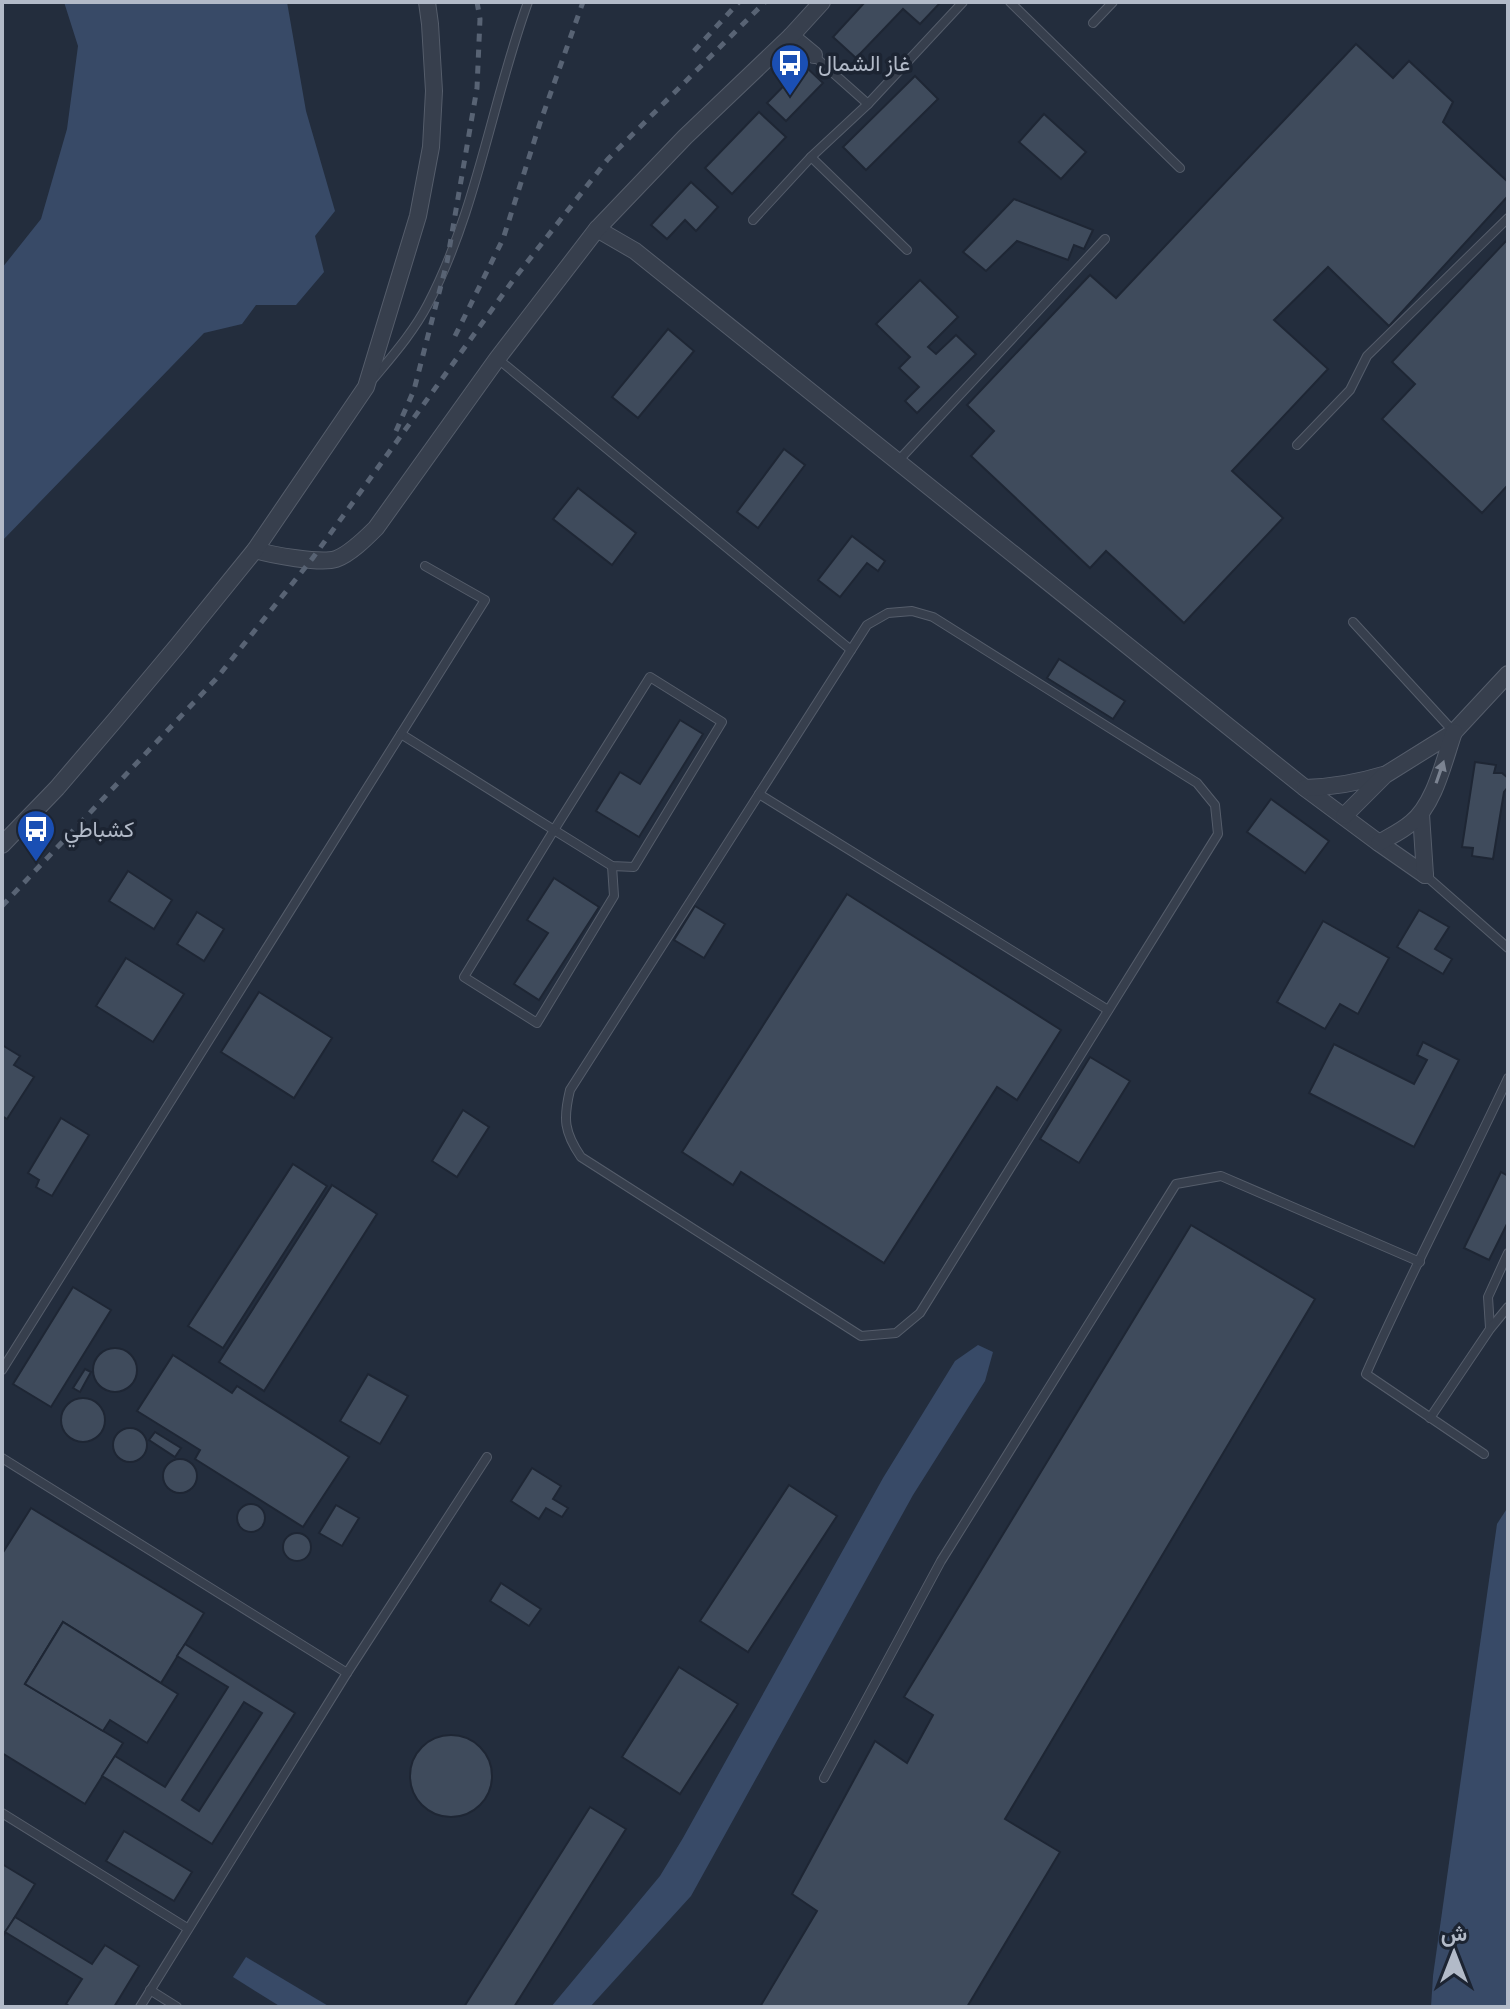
<svg xmlns="http://www.w3.org/2000/svg" width="1510" height="2009" viewBox="0 0 1510 2009" font-family="'Roboto Condensed',Vazirmatn,sans-serif">
	<rect width="100%" height="100%" fill="#232d3d"/>
	<!-- water -->
	<g fill="#384a67">
		<path d="M64,2H287L306,111L335,211L315,236L324,272L296,305H256L242,324L204,333L2,541V268L41,219L67,129L78,46Z"/>
		<path d="M978,1345L993,1352L985,1381L913,1495L691,1896L590,2007H551L660,1876L683,1838L883,1478L955,1361Z"/>
		<path d="M1508,1507V2007H1431L1433,1976L1497,1524Z"/>
		<path d="M246,1957L330,2007H281L233,1977Z"/>
	</g>
	<!-- building -->
	<g fill="#3f4b5c" stroke="#1e2634" stroke-width="2" fill-rule="evenodd">
		<path d="M865,2H937L939,4L920,24L903,9L856,58L833,37Z"/>
		<path d="M1356,44L1393,78L1409,61L1453,102L1443,122L1508,182V196L1389,326L1328,267L1274,320L1328,369L1232,471L1283,518L1184,623L1106,551L1090,568L971,456L994,431L967,405L1090,275L1116,298Z"/>
		<path d="M804,65L823,83L786,121L767,103Z"/>
		<path d="M915,76L938,99L866,170L843,147Z"/>
		<path d="M759,112L786,137L732,194L705,168Z"/>
		<path d="M1044,114L1086,152L1061,179L1019,142Z"/>
		<path d="M691,182L718,207L696,231L685,220L667,239L651,225Z"/>
		<path d="M1014,199L1093,230L1084,249L1074,245L1068,260L1017,241L986,271L963,252Z"/>
		<path d="M1506,241L1508,242V485L1482,513L1382,419L1415,384L1392,362Z"/>
		<path d="M920,280L958,317L928,347L936,354L956,335L976,354L917,413L905,401L919,387L899,368L910,357L876,324Z"/>
		<path d="M668,329L694,351L638,418L612,397Z"/>
		<path d="M784,449L805,465L758,528L737,512Z"/>
		<path d="M578,488L636,533L612,565L553,519Z"/>
		<path d="M852,536L885,561L878,571L867,563L840,597L818,580Z"/>
		<path d="M1059,659L1125,701L1113,719L1047,678Z"/>
		<path d="M680,720L703,734L639,837L596,811L620,772L640,784Z"/>
		<path d="M1475,762L1496,765L1494,773H1502L1508,778V787L1504,792L1493,859L1472,856L1473,848L1462,847Z"/>
		<path d="M1271,799L1329,841L1305,873L1247,832Z"/>
		<path d="M128,871L172,900L154,929L109,901Z"/>
		<path d="M554,878L599,907L539,1000L514,984L548,933L527,920Z"/>
		<path d="M847,894L1061,1030L1017,1100L997,1087L884,1263L741,1172L733,1185L682,1152Z"/>
		<path d="M695,906L725,924L704,958L674,940Z"/>
		<path d="M1419,910L1449,927L1435,949L1452,959L1443,974L1397,947Z"/>
		<path d="M197,912L224,929L204,961L177,944Z"/>
		<path d="M1323,921L1389,958L1358,1014L1340,1004L1325,1029L1277,1002Z"/>
		<path d="M126,958L184,994L153,1042L96,1006Z"/>
		<path d="M259,992L332,1038L294,1098L221,1052Z"/>
		<path d="M1423,1042L1459,1060L1414,1147L1309,1093L1334,1044L1414,1084L1427,1060L1417,1055Z"/>
		<path d="M2,1045L20,1056L14,1065L34,1077L7,1119L2,1116Z"/>
		<path d="M1090,1057L1130,1081L1079,1163L1040,1139Z"/>
		<path d="M463,1110L489,1127L457,1177L432,1161Z"/>
		<path d="M61,1118L89,1135L52,1196L36,1187L39,1180L28,1173Z"/>
		<path d="M293,1164L327,1186L223,1348L188,1326Z"/>
		<path d="M1501,1172L1508,1176V1222L1489,1260L1464,1248Z"/>
		<path d="M332,1185L377,1214L264,1391L219,1362Z"/>
		<path d="M1191,1225L1315,1299L1005,1819L1060,1852L967,2007H760L817,1911L792,1894L875,1741L907,1763L933,1715L904,1697Z"/>
		<path d="M73,1287L111,1310L51,1407L13,1384Z"/>
		<circle cx="115" cy="1370" r="22"/>
		<path d="M173,1355L232,1393L237,1386L349,1457L303,1527L195,1459L200,1450L137,1411Z"/>
		<path d="M85,1369L91,1372L80,1392L73,1388Z"/>
		<path d="M368,1374L408,1396L380,1444L340,1421Z"/>
		<circle cx="83" cy="1420" r="22"/>
		<circle cx="130" cy="1445" r="17"/>
		<path d="M155,1432L181,1448L175,1457L149,1440Z"/>
		<circle cx="180" cy="1476" r="17"/>
		<path d="M532,1468L561,1486L553,1499L568,1508L562,1517L546,1508L539,1519L511,1501Z"/>
		<path d="M789,1485L837,1516L748,1652L700,1621Z"/>
		<circle cx="251" cy="1518" r="14"/>
		<path d="M336,1505L359,1518L342,1546L319,1533Z"/>
		<path d="M31,1508L204,1613L161,1683L63,1622L25,1684L123,1743L85,1804L2,1753V1554Z"/>
		<circle cx="297" cy="1547" r="14"/>
		<path d="M501,1583L541,1609L529,1626L490,1601Z"/>
		<path d="M63,1622L178,1694L147,1743L110,1720L103,1731L25,1684Z"/>
		<path d="M185,1644L295,1713L212,1844L102,1776L115,1756L165,1787L228,1687L177,1656ZM244,1702L262,1713L199,1811L182,1800Z"/>
		<path d="M679,1667L738,1704L680,1794L622,1757Z"/>
		<circle cx="451" cy="1776" r="41"/>
		<path d="M590,1807L626,1829L514,2007H464Z"/>
		<path d="M124,1831L192,1872L174,1901L106,1861Z"/>
		<path d="M2,1864L35,1884L2,1938Z"/>
		<path d="M15,1917L92,1964L105,1945L139,1966L114,2007H71L66,2004L82,1979L5,1932Z"/>
	</g>
	<g fill="none" stroke-linecap="round" stroke-linejoin="round">
		<!-- lane casing -->
		<g stroke="#555d6b" stroke-width="10">
			<g id="lane">
				<path d="M1010,2L1180,168"/>
				<path d="M1093,23L1113,2"/>
				<path d="M814,56L868,104"/>
				<path d="M811,157L907,250"/>
				<path d="M753,220L811,157L868,104L963,2"/>
				<path d="M498,359L851,650"/>
				<path d="M374,378C394,354 414,331 428,304C477,210 492,101 528,2"/>
				<path d="M1297,445L1350,390L1367,356L1508,218"/>
				<path d="M899,460L1105,239"/>
				<path d="M912,611L933,617L1197,783L1215,805L1218,834L920,1313L896,1333L861,1336L581,1157C564,1132 563,1119 570,1090L867,625L888,613Z"/>
				<path d="M1353,622L1454,732"/>
				<path d="M650,677L722,722L634,867L612,866L554,830Z"/>
				<path d="M401,734L554,830L464,977L537,1023L614,896L612,866"/>
				<path d="M759,794L1108,1010"/>
				<path d="M1425,875L1508,948"/>
				<path d="M1490,1328L1488,1297L1508,1253"/>
				<path d="M2,1370L485,600L425,566"/>
				<path d="M1430,1418L1490,1329L1508,1307"/>
				<path d="M1484,1454L1366,1374C1410,1274 1462,1177 1508,1078"/>
				<path d="M2,1458L347,1673"/>
				<path d="M824,1778L941,1561L1176,1184L1221,1176L1420,1262"/>
				<path d="M2,1813L187,1928"/>
				<path d="M150,1990L177,2007"/>
				<path d="M140,2007L347,1673L487,1457"/>
			</g>
		</g>
		<!-- street casing -->
		<g stroke="#555d6b" stroke-width="18">
			<g id="street">
				<path d="M791,36L814,55"/>
				<path d="M597,229L635,251L1305,788L1379,843L1425,875"/>
				<path d="M255,550C271,555 321,564 336,559C350,554 366,538 376,528L497,359L597,229L685,137L791,36L822,2"/>
				<path d="M1305,788C1333,787 1357,783 1383,775"/>
				<path d="M1421,814L1425,875"/>
				<path d="M1344,816L1385,775L1454,732L1508,674"/>
				<path d="M1379,843C1389,837 1402,831 1411,823C1435,804 1444,760 1454,732"/>
				<path d="M2,845L57,788L116,719L178,645L255,550L366,387L418,216L431,147L434,91L430,24L427,2"/>
			</g>
		</g>
		<!-- lane -->
		<use href="#lane" stroke="#373f4d" stroke-width="8"/>
		<!-- street -->
		<use href="#street" stroke="#373f4d" stroke-width="16"/>
		<!-- rail -->
		<g stroke="#586374" stroke-width="5" stroke-dasharray="8 8" stroke-linecap="butt">
			<path d="M694,51L739,2"/>
			<path d="M455,336L503,239L540,123L583,2"/>
			<path d="M396,431L414,390L447,262L477,88L480,19L477,2"/>
			<path d="M2,906L216,679L312,559L514,279L608,159L765,2"/>
		</g>
	</g>
	<!-- one-way arrows -->
	<defs><path id="oneway-solid" d="M-6-.8H1V-3.2L6.5 0L1 3.2V.8H-6Z" transform="scale(2)"/></defs>
	<use fill="#7b8391" href="#oneway-solid" transform="translate(1440 772) rotate(-71)"/>
	<!-- icons -->
	<defs>
		<g id="bus-pin" transform="scale(2)"><path d="M0 17L-7.5 6A9.5 9.5 0 1 1 7.5 6Z" fill="#1a4fb4" stroke="#1c2432"/><path d="M-5-6H5V4H4V6H2V4H-2V6H-4V4H-5ZM-3.5-4V0h7V-4ZM-3.5 1.2v1.5H-2V1.2ZM2 1.2v1.5H3.5V1.2Z" fill="#fff"/></g>
	</defs>
	<g fill-rule="evenodd">
		<use href="#bus-pin" x="790" y="63"/>
		<use href="#bus-pin" x="36" y="829"/>
	</g>
	<g text-anchor="middle" dominant-baseline="central" stroke-width="7" stroke-linejoin="round" paint-order="stroke">
		<!-- poi labels -->
		<g font-size="22" fill="#b2bac8" stroke="#1c2432" text-anchor="start">
			<text x="818" y="63">غاز الشمال</text>
			<text x="64" y="829">كشباطي</text>
		</g>
	</g>
	<!-- border -->
	<rect width="1510" height="2009" fill="none" stroke="#b2bac8" stroke-width="8"/>
	<!-- north arrow -->
	<g transform="translate(1454 1953)" stroke="#1c2432" stroke-width="6" paint-order="stroke">
	<path d="M0-6L14 30L0 20L-14 30Z" fill="#b2bac8"/>
	<text y="-12" font-size="22" font-weight="bold" text-anchor="middle" fill="#b2bac8">ش</text>
	</g>
</svg>
